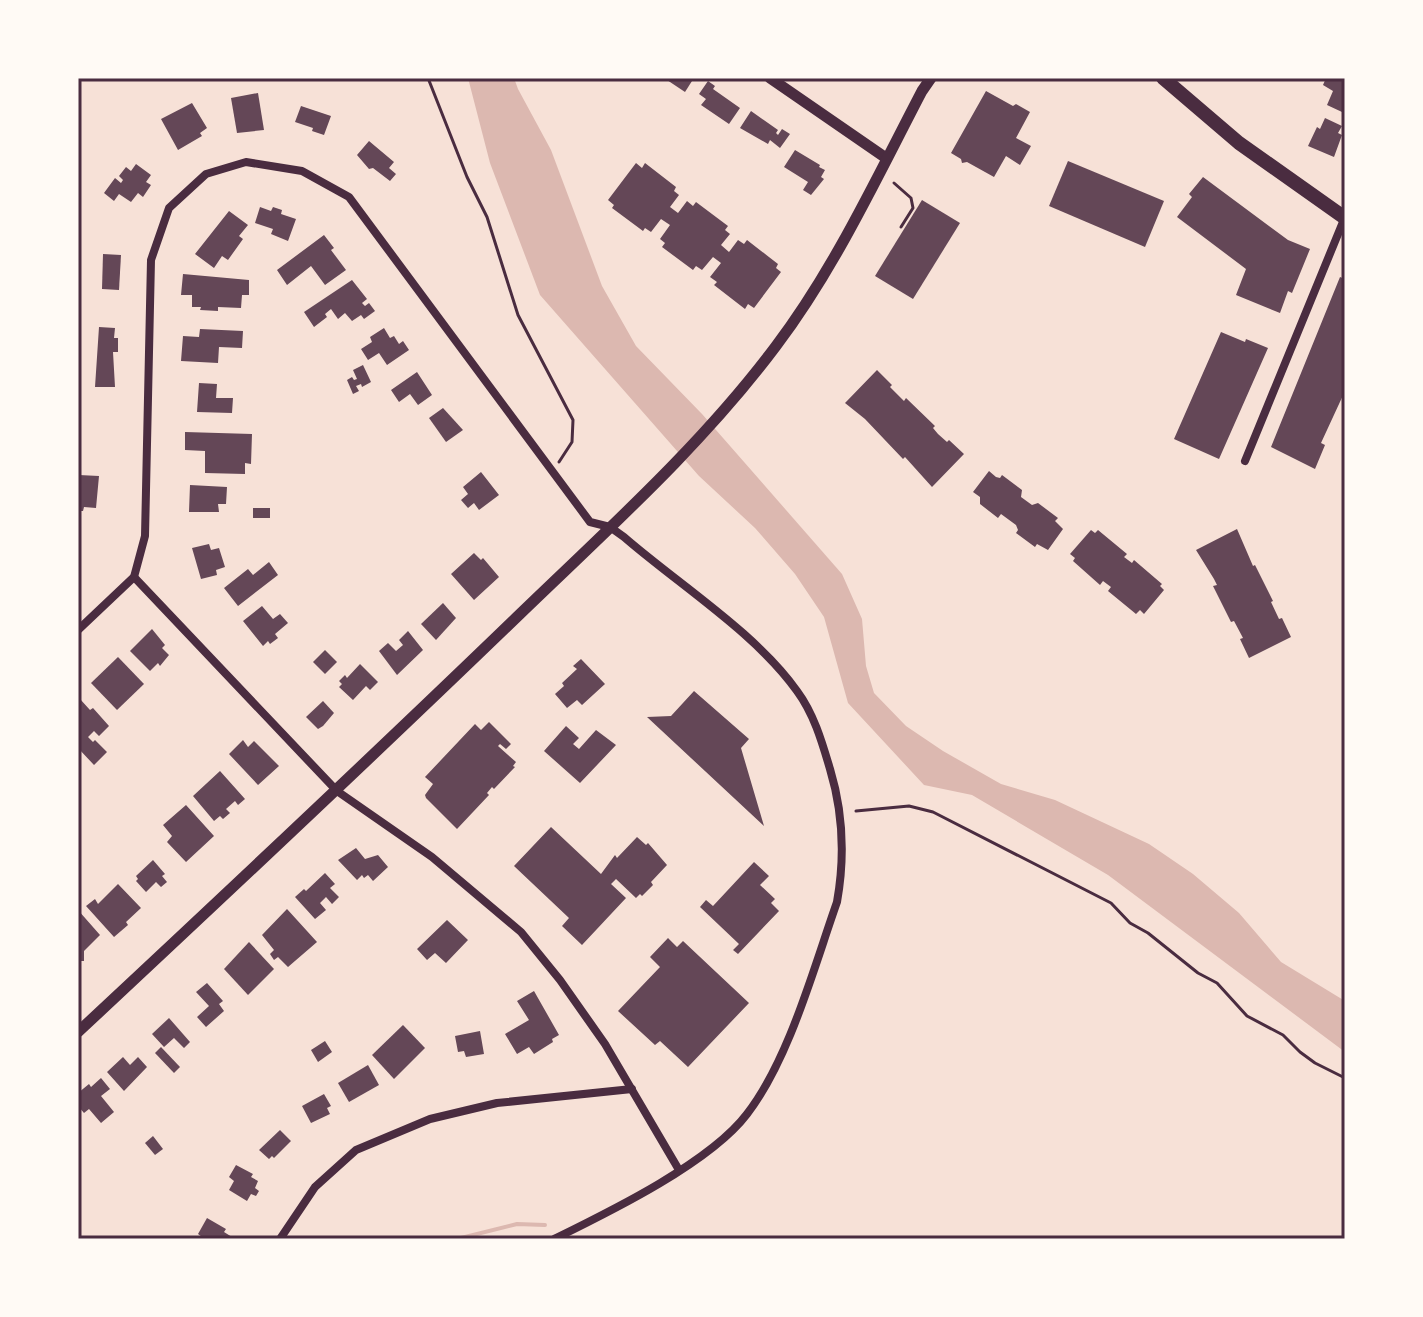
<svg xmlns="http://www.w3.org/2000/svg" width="1423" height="1317" viewBox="0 0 1423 1317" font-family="Lato,sans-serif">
	<rect width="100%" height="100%" fill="#f7e1d7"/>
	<!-- water -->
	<path fill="#dcb8b0" d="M468,78H514L518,89L551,150L602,286L636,346L702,414L842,574L862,619L866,666L874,693L906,726L943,751L1001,784L1055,800L1149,844L1193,874L1239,913L1281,962L1345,1001V1052L1108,875L972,795L924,785L848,703L824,617L795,574L755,528L699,476L540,295L490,163Z"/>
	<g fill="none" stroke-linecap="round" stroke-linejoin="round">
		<!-- stream -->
		<path stroke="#dcb8b0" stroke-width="4" d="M457,1239L517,1224L545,1225"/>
	</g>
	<!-- building -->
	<g fill="#644757">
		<path d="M664,78H688L692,81L685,92Z"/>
		<path d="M1326,78H1345V107L1342,112L1327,105L1333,91L1323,85Z"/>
		<path d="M708,81L715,86L713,89L740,108L729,124L701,105L706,99L699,94Z"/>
		<path d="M986,91L1013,106L1016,104L1030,112L1016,138L1031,146L1020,165L1006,156L994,177L967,162L962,163L961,159L951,153Z"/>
		<path d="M258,93L264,130L237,133L231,98Z"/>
		<path d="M192,103L207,128L200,133L202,136L178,150L161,119Z"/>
		<path d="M301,106L331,116L324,135L312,131L313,128L295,122Z"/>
		<path d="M751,111L778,130L776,133L778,135L782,129L790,134L780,148L770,140L768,144L740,128Z"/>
		<path d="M1325,118L1342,126L1338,133L1342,135L1334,157L1308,146L1317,127L1320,129Z"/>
		<path d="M369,141L394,162L389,168L396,174L390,181L373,168L369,169L357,155Z"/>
		<path d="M795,150L820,165L819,167L825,170L821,177L824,179L811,195L803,190L808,182L784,167Z"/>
		<path d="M1068,161L1164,201L1145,247L1049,206Z"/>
		<path d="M636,163L642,168L645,163L676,187L674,191L679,195L670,207L678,213L687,201L693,206L696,202L728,226L725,230L730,234L721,245L729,252L738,240L744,244L747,240L778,264L776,268L781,272L754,308L748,304L745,309L714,285L717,282L710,277L721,263L713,257L702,270L696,266L693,270L662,247L665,243L660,239L670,225L661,219L651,232L645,228L643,231L612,208L614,205L608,200Z"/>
		<path d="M136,164L151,175L146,182L151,185L143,197L138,193L131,202L119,194L114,201L104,193L115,178L121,183L123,180L119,176L126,167L131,171Z"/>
		<path d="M1203,177L1288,240L1310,249L1292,293L1288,291L1280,313L1236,295L1246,269L1177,217L1192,197L1189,194Z"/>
		<path d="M922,200L960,223L913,299L875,276Z"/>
		<path d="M260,207L271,211L273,207L282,210L281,214L296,219L288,241L271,234L273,229L255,223Z"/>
		<path d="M229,211L248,225L239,236L243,239L228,260L222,256L214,268L195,254Z"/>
		<path d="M324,235L334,248L331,250L346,270L325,285L311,266L287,285L277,270Z"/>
		<path d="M103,254L121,255L119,290L102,289Z"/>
		<path d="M183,274L249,280V295H242L241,308L218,307V311L200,310L201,307H192V295H181Z"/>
		<path d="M1340,277L1345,279V391L1321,443L1325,445L1315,469L1271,447Z"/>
		<path d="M352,280L367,299L362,303L365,306L369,303L375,311L364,319L361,315L352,321L345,313L338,319L331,309L325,314L327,317L314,327L304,312Z"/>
		<path d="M99,327L115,328L114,338H118V352H113L115,387H95Z"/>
		<path d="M384,328L390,338L394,336L399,344L403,341L409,350L387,365L379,353L368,360L361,349L372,342L370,337Z"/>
		<path d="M200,329L243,331L242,348L219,347L218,363L181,361L183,336L199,337Z"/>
		<path d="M1221,332L1245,342L1246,339L1268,348L1219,459L1174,439Z"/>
		<path d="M363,365L371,382L362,387L361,384L356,386L359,391L353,394L347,380L352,377L354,380L357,379L353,370Z"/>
		<path d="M877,370L892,385L890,387L904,401L906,398L935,426L933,428L938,434L947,442L949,440L964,454L932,487L905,457L903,459L865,419L845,403Z"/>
		<path d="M417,372L432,395L418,405L410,394L399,402L391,390Z"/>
		<path d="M199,383L217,384L216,398H233L232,413L197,412Z"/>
		<path d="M443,408L463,430L446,442L429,418Z"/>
		<path d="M185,432L252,434L251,464L245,463V474L205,473V451L185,450Z"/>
		<path d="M989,471L996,477L1000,478L1002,475L1022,490L1021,497L1032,505L1038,503L1058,518L1055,521L1063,529L1048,550L1037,544L1035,547L1016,533L1018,530L1016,525L1001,514L998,518L980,504V497L973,492Z"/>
		<path d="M481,472L499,495L479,510L474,503L468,508L461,500L468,494L463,487Z"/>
		<path d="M79,475L99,476L96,508L84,507L83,511H78Z"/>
		<path d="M190,485L227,487L226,504H218L219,512H189Z"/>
		<rect x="253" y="508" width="17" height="10"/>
		<path d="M1237,529L1253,566L1255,565L1273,601L1271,602L1279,619L1282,618L1291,637L1249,658L1240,639L1243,638L1234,621L1231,622L1213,586L1217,585L1214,579L1196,550Z"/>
		<path d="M1091,530L1095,533L1098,530L1127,554L1124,557L1132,563L1134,560L1162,584L1160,586L1164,590L1144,614L1140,610L1136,614L1108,591L1111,587L1103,581L1100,585L1073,561L1075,558L1070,554Z"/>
		<path d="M209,544L211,550L219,548L225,567L216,570L217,575L201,579L192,548Z"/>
		<path d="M474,553L481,560L483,558L499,577L474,600L451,574Z"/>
		<path d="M269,562L278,575L238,606L224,588L248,569L253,575Z"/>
		<path d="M443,603L456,618L436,640L421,624Z"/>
		<path d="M262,606L273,619L280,614L288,623L275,634L278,638L270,644L268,641L263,646L243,621Z"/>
		<path d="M152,629L165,645L162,648L169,655L160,666L158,663L150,671L130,651Z"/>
		<path d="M408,631L423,650L397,675L379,651L388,643L396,651L403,645L399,640Z"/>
		<path d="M325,650L337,662L325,674L313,662Z"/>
		<path d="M118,657L144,684L117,710L91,683Z"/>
		<path d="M581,659L605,684L582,705L577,700L567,708L555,694L564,686L562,683L577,669L573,666Z"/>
		<path d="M360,664L378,682L370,690L366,686L353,700L339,687L342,684L339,681L345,675L347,678Z"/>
		<path d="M694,691L749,739L741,748L764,826L647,717L671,716Z"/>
		<path d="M80,699L90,710L93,708L109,726L99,736L94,731L88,737L93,742L95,740L107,752L94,765L78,748V701Z"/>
		<path d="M323,701L334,713L323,726L318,729L306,717Z"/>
		<path d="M489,722L511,744L506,749L500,744L498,746L516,762L513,766L515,767L494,789L492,787L487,793L489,795L457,829L426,798L425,795L433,784L425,777L475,724L481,730Z"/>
		<path d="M566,726L579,738L573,744L579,749L596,730L616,745L580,783L544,751Z"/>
		<path d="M243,740L248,747L254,741L279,766L258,785L229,754Z"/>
		<path d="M220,771L245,799L238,805L235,801L226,809L230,813L223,819L220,816L214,821L193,796Z"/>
		<path d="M186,805L214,836L186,862L167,842L172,836L163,825Z"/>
		<path d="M551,827L601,874L615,855L617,858L637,837L646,845L648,843L667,865L651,882L653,885L642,896L640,894L636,898L616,879L611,884L626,898L582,945L562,926L569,918L514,866Z"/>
		<path d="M356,848L365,859L378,855L388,867L373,881L368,875L364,878L362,875L357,880L338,860Z"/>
		<path d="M153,860L165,874L162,876L167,882L161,887L156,882L146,892L136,881L138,879L136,876Z"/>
		<path d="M754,862L769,876L760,885L775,899L771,903L779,911L738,954L733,950L739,944L700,907L706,900L713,906Z"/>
		<path d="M325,873L335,884L330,888L339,897L332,904L326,897L320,903L326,910L315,919L295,897L304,889L306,891Z"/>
		<path d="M118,884L141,908L126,922L128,925L114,937L86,906L95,899L98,904Z"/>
		<path d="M287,909L317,942L288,967L278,957L274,960L270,954L274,950L262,935Z"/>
		<path d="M78,910L100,935L84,951V961H78Z"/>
		<path d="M447,920L468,940L446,963L435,953L427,960L417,949Z"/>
		<path d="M668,938L677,947L683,941L749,1003L688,1067L660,1041L655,1045L618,1011L660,967L650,957Z"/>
		<path d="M249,942L274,969L248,995L224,969Z"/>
		<path d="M207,983L223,1001L219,1004L224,1011L206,1027L197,1017L209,1006L196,992Z"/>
		<path d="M534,991L559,1035L552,1039L553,1042L534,1054L529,1047L517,1054L505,1034L529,1020L517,1001Z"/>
		<path d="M169,1018L190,1042L184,1048L174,1038L164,1047L152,1034Z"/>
		<path d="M403,1025L425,1048L394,1079L372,1055Z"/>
		<path d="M480,1031L484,1054L466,1057L464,1051L458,1052L455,1036Z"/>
		<path d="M325,1041L332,1052L318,1062L311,1050Z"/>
		<path d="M161,1047L180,1067L174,1073L155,1053Z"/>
		<path d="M123,1057L130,1065L138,1057L147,1067L124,1091L107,1072Z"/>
		<path d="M368,1065L379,1085L349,1102L338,1083Z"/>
		<path d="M101,1078L110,1089L101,1096L114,1112L101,1123L89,1109L84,1113L78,1106V1093L89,1084L91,1087Z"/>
		<path d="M324,1094L331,1106L327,1108L330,1114L311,1123L302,1106Z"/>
		<path d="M280,1130L291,1141L274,1158L272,1156L269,1159L259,1150Z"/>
		<path d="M153,1136L163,1149L155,1155L145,1143Z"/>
		<path d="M236,1165L253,1174L251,1177L258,1181L255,1188L259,1191L256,1196L251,1194L247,1201L229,1190L234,1181L229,1177Z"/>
		<path d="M207,1218L226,1229L224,1232L232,1237L230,1239H205L198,1234Z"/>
	</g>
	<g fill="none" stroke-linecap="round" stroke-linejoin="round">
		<!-- path -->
		<g stroke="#4a2c40" stroke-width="3">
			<path d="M428,78L467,177L487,217L518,315L573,420L572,442L559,462"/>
			<path d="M894,183L911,198L913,208L901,227"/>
			<path d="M856,811L909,806L933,812L1111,903L1130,923L1148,933L1198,973L1217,983L1247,1016L1283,1035L1300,1052L1315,1063L1345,1078"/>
		</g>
		<!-- minor -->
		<g stroke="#4a2c40" stroke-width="8">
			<path d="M1245,461L1345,217"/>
			<path d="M134,577L337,791L432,857L521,932L560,980L605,1044L679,1170"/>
			<path d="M78,630L134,577L145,536L151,260L169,208L206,174L246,162L302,171L349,197L590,522L610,527L624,537C678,584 756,633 797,691C814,714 822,742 830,769C843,812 845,857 837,902C814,967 789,1060 747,1114C710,1163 609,1212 554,1239"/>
			<path d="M280,1239L315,1187L356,1150L430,1119L497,1103L632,1089"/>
		</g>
		<!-- tertiary -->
		<g stroke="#4a2c40" stroke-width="11">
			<path d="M770,78L886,158"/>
			<path d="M78,1032C226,894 374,755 520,614C608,529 702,445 776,346C835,268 877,177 922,91L931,78"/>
		</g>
		<!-- primary -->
		<path stroke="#4a2c40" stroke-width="14" d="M1163,78L1239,143L1345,218"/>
	</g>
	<!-- border -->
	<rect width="1423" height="1317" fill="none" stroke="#fffaf5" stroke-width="160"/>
	<rect x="80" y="80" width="1263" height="1157" fill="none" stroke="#4a2c40" stroke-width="3"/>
</svg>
